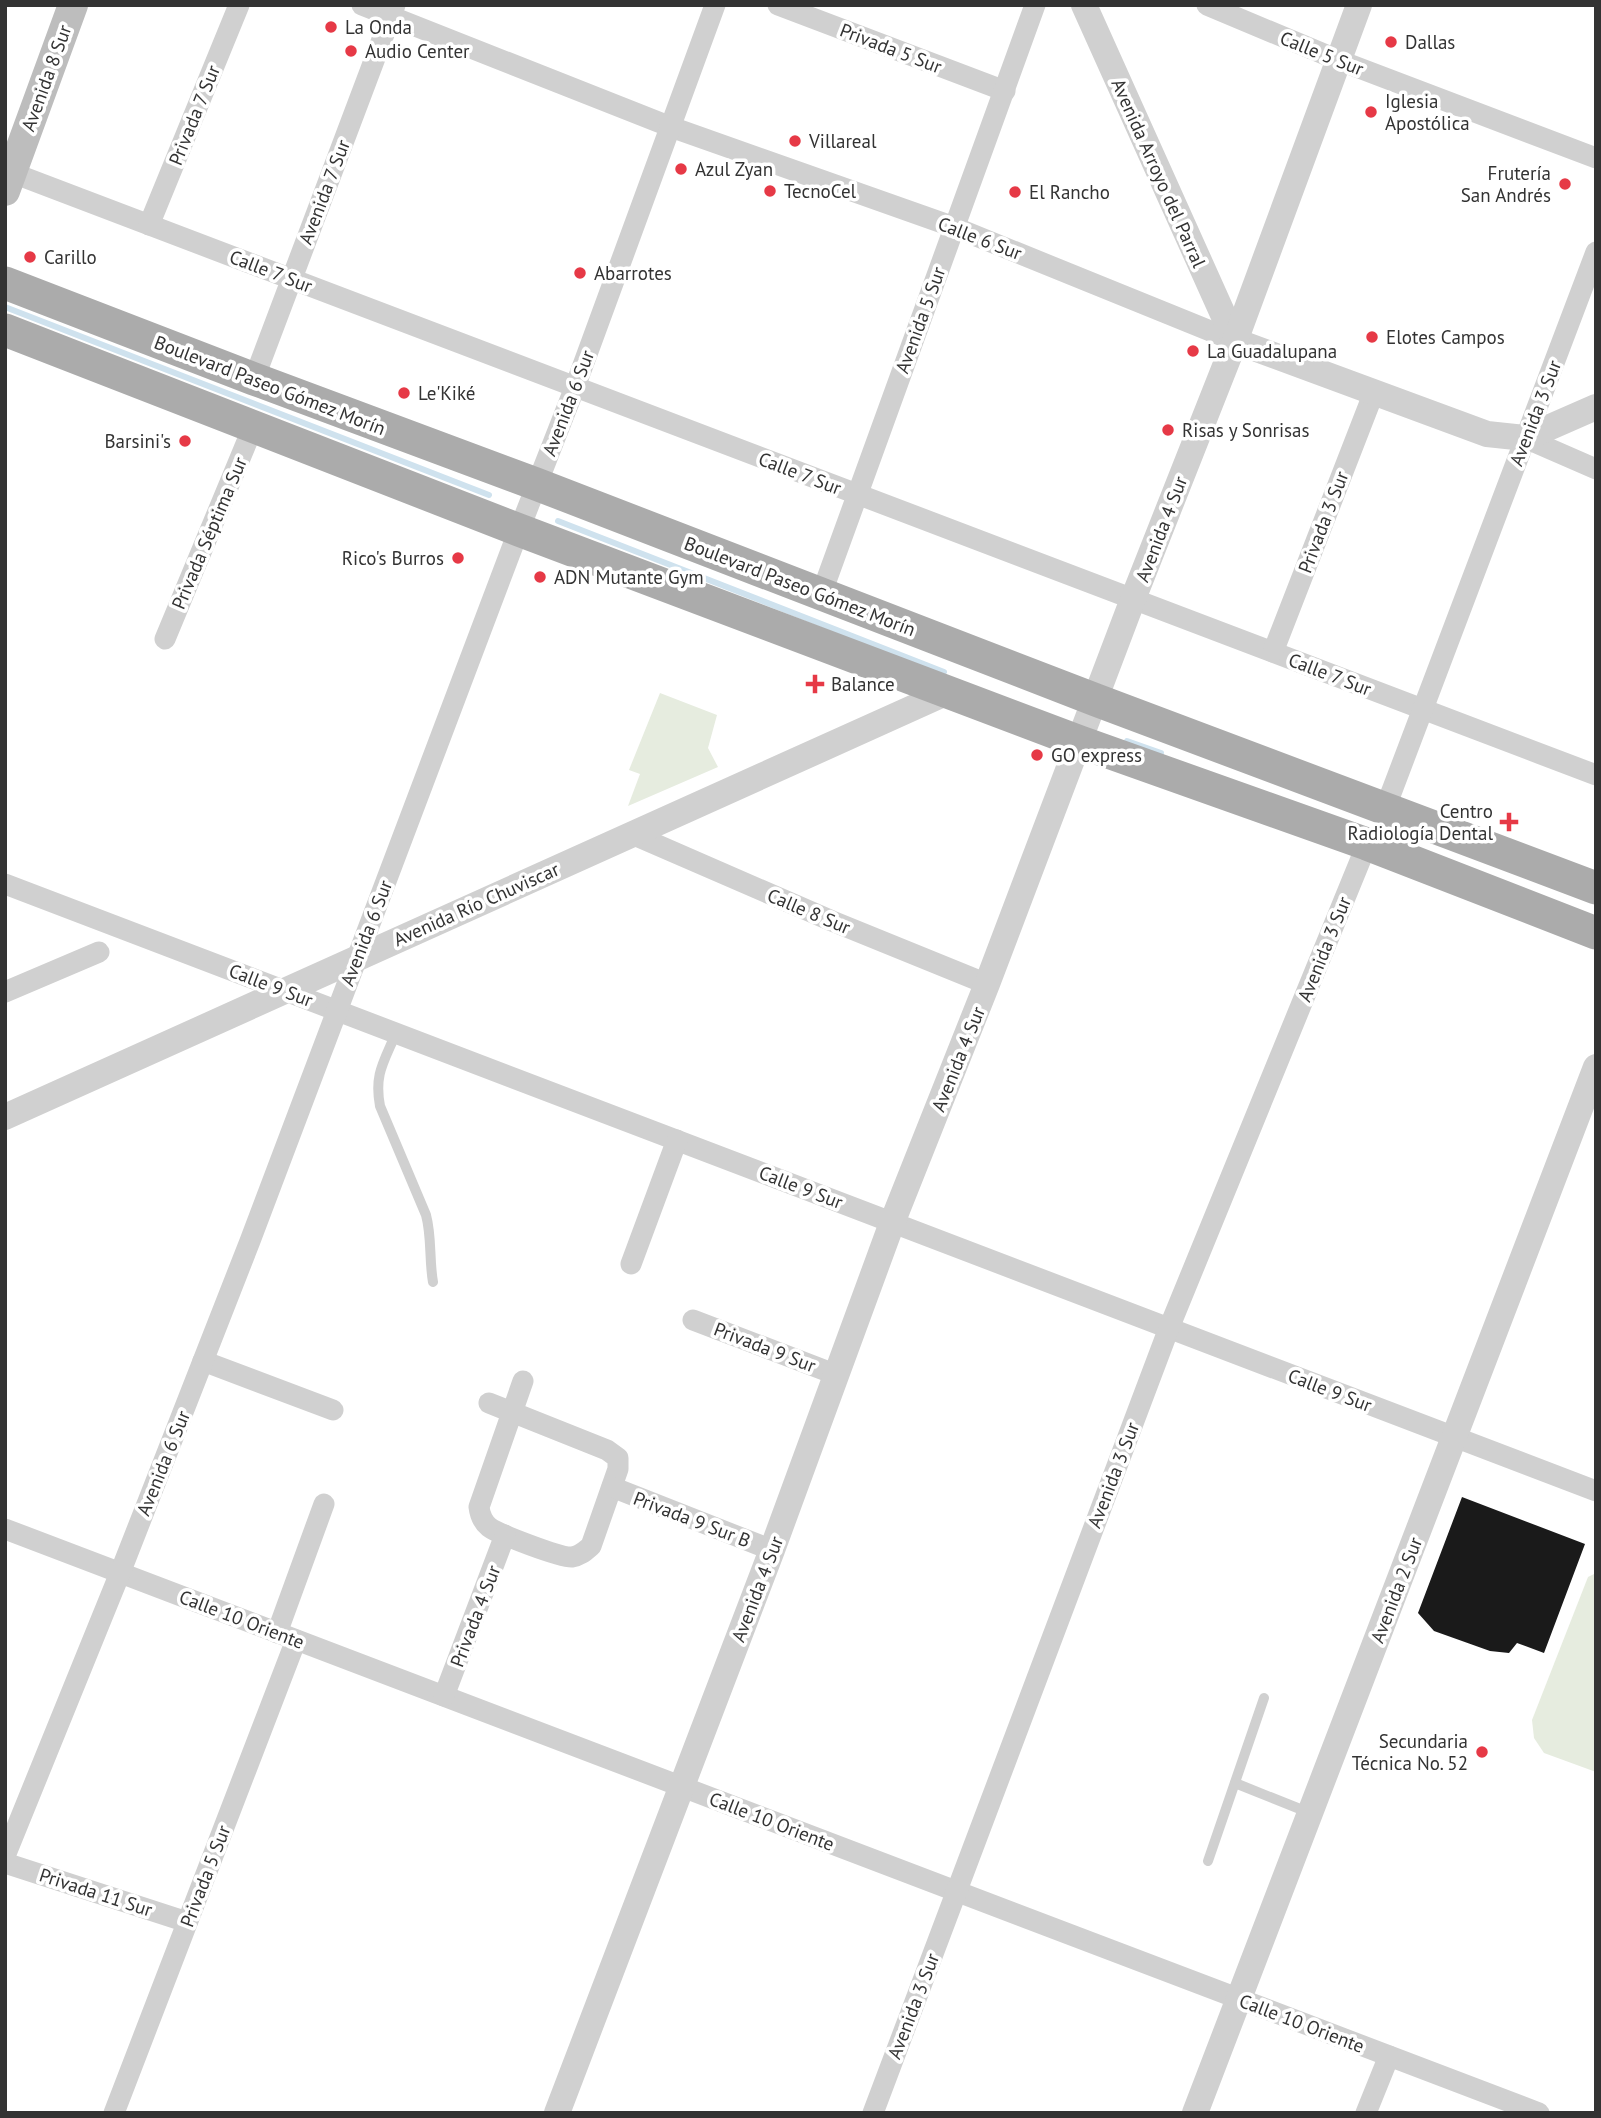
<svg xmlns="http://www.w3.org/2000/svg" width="1601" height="2118" viewBox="0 0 1601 2118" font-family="'PT Sans',sans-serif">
	<rect width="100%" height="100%" fill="#fff"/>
	<!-- green -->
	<g fill="#e6ecdf">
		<path d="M660,693L717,715L708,748L718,767L628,806L640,774L629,770Z"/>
		<path d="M1596,1573V1772L1544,1753L1534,1738L1532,1720L1588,1577Z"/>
	</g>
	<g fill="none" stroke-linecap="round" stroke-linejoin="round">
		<!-- stream -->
		<g stroke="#cfe2ee" stroke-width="6">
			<path d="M5,307L489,495"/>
			<path d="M558,521L944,672"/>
			<path d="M1127,741L1161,753"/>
		</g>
	</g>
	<!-- building -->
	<path fill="#1a1a1a" d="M1462,1497L1585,1544L1544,1653L1517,1643L1509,1653L1490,1651L1434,1631L1418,1613Z"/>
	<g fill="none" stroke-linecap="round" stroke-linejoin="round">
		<!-- service -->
		<g stroke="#d0d0d0" stroke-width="10">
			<path d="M396,1033C384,1062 374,1074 380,1106L426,1215C432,1237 429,1260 433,1282"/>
			<path d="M1235,1783L1310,1813"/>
			<path d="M1208,1861L1264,1698"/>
		</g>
		<!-- minor -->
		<g stroke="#d0d0d0" stroke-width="21">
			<path d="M362,5L671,127L954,227L1235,341"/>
			<path d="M778,5L1005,91"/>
			<path d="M1207,5L1338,60L1596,158"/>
			<path d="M5,170L1596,775"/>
			<path d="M149,225L239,5"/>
			<path d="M254,379L395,5"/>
			<path d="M1525,438L1596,469"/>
			<path d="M821,595L1035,5"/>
			<path d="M165,639L253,427"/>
			<path d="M1273,652L1374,392"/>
			<path d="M1385,809L1596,252"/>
			<path d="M632,834L832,921L987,984"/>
			<path d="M5,884L1596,1491"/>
			<path d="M5,992L99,952"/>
			<path d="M631,1264L677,1140"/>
			<path d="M693,1320L837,1375"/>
			<path d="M203,1361L333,1410"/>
			<path d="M489,1403L607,1450L618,1458V1469L591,1546C585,1551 580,1556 572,1557C561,1558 498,1534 489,1527C483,1522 480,1515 479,1507L523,1381"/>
			<path d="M612,1487L772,1550"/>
			<path d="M5,1529L1539,2113"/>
			<path d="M277,1633L324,1504"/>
			<path d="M444,1696L505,1535"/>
			<path d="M5,1856L120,1573L250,1241L512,548L575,387L715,5"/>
			<path d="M5,1863L187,1922"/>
			<path d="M114,2113L296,1640"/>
			<path d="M873,2113L1169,1328L1367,844"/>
			<path d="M1366,2113L1389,2056"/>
		</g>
		<!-- tertiary -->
		<g stroke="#d0d0d0" stroke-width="26">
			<path d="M1084,5L1235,341L1487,434L1525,438L1596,407"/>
			<path d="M5,1117L948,692"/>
			<path d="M557,2113L772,1550L892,1223L987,984L1133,599L1235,341L1359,5"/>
			<path d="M1195,2113L1596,1067"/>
		</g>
		<!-- secondary -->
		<path stroke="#bdbdbd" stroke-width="30" d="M5,191L73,5"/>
		<!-- primary -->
		<g stroke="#ababab" stroke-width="33">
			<path d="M5,283L254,379L536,484L1096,700L1596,888"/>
			<path d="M5,330L519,530L1080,742L1367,844L1596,933"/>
		</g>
	</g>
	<!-- markers -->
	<g fill="#e63946" stroke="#fff" stroke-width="2.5">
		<circle cx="331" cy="27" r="7"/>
		<circle cx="1391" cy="42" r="7"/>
		<circle cx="351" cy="51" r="7"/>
		<circle cx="1371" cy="112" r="7"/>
		<circle cx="795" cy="141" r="7"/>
		<circle cx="681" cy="169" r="7"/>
		<circle cx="1565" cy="184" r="7"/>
		<circle cx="770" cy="191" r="7"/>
		<circle cx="1015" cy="192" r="7"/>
		<circle cx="30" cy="257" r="7"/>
		<circle cx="580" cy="273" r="7"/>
		<circle cx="1372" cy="337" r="7"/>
		<circle cx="1193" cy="351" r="7"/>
		<circle cx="404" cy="393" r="7"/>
		<circle cx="1168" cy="430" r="7"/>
		<circle cx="185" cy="441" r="7"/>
		<circle cx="458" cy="558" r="7"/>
		<circle cx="540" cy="577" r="7"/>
		<path d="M811.5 673.5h7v7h7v7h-7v7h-7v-7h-7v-7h7z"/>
		<circle cx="1037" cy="755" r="7"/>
		<path d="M1505.5 811.5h7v7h7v7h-7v7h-7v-7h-7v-7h7z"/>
		<circle cx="1482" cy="1752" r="7"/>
	</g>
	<g text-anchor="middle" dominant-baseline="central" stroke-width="7" stroke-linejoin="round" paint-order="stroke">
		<!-- poi labels -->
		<g font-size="19" fill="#333" stroke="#fff" text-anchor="start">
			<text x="345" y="27">La Onda</text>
			<text x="1405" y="42">Dallas</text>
			<text x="365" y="51">Audio Center</text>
			<text x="1385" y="101">Iglesia<tspan x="1385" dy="22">Apostólica</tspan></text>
			<text x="809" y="141">Villareal</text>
			<text x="695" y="169">Azul Zyan</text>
			<text x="1551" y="173" text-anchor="end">Frutería<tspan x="1551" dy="22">San Andrés</tspan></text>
			<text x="784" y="191">TecnoCel</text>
			<text x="1029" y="192">El Rancho</text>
			<text x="44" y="257">Carillo</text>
			<text x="594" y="273">Abarrotes</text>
			<text x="1386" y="337">Elotes Campos</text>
			<text x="1207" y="351">La Guadalupana</text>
			<text x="418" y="393">Le'Kiké</text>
			<text x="1182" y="430">Risas y Sonrisas</text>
			<text x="171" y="441" text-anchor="end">Barsini's</text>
			<text x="444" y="558" text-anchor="end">Rico's Burros</text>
			<text x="554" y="577">ADN Mutante Gym</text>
			<text x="831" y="684">Balance</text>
			<text x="1051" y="755">GO express</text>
			<text x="1493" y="811" text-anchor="end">Centro<tspan x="1493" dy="22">Radiología Dental</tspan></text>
			<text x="1468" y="1741" text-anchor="end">Secundaria<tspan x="1468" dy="22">Técnica No. 52</tspan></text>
		</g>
		<!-- street labels -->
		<g font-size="19" fill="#333" stroke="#fff">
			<text transform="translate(891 48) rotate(21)">Privada 5 Sur</text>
			<text transform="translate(1322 53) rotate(22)">Calle 5 Sur</text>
			<text transform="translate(46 78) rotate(-70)">Avenida 8 Sur</text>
			<text transform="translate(194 115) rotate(-68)">Privada 7 Sur</text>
			<text transform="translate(1159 173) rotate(66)">Avenida Arroyo del Parral</text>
			<text transform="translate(324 192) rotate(-69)">Avenida 7 Sur</text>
			<text transform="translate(980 238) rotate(21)">Calle 6 Sur</text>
			<text transform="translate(271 271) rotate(21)">Calle 7 Sur</text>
			<text transform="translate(920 320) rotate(-70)">Avenida 5 Sur</text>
			<text transform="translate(270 385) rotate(21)">Boulevard Paseo Gómez Morín</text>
			<text transform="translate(568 403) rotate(-69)">Avenida 6 Sur</text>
			<text transform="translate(1535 413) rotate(-69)">Avenida 3 Sur</text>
			<text transform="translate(800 473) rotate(21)">Calle 7 Sur</text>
			<text transform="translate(1323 522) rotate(-69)">Privada 3 Sur</text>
			<text transform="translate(1161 529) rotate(-69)">Avenida 4 Sur</text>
			<text transform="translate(209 533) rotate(-67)">Privada Séptima Sur</text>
			<text transform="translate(800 586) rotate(21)">Boulevard Paseo Gómez Morín</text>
			<text transform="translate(1330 674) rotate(21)">Calle 7 Sur</text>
			<text transform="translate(476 904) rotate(-24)">Avenida Río Chuviscar</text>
			<text transform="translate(809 911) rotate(23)">Calle 8 Sur</text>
			<text transform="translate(366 933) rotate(-69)">Avenida 6 Sur</text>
			<text transform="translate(1324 949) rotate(-68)">Avenida 3 Sur</text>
			<text transform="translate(271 985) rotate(21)">Calle 9 Sur</text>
			<text transform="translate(958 1059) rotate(-68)">Avenida 4 Sur</text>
			<text transform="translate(801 1187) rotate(21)">Calle 9 Sur</text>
			<text transform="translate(765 1347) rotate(21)">Privada 9 Sur</text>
			<text transform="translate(1330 1390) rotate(21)">Calle 9 Sur</text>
			<text transform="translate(163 1463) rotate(-68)">Avenida 6 Sur</text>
			<text transform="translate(1113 1475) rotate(-69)">Avenida 3 Sur</text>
			<text transform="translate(692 1519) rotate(21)">Privada 9 Sur B</text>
			<text transform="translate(757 1589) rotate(-69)">Avenida 4 Sur</text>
			<text transform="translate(1396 1590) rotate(-69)">Avenida 2 Sur</text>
			<text transform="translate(475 1616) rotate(-69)">Privada 4 Sur</text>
			<text transform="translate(242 1619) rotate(21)">Calle 10 Oriente</text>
			<text transform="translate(772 1821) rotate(21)">Calle 10 Oriente</text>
			<text transform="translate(205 1876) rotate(-69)">Privada 5 Sur</text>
			<text transform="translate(96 1892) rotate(18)">Privada 11 Sur</text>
			<text transform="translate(913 2006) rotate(-69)">Avenida 3 Sur</text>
			<text transform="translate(1302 2023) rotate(21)">Calle 10 Oriente</text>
		</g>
	</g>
	<!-- border -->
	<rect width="1601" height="2118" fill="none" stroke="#333333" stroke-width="14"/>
</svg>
